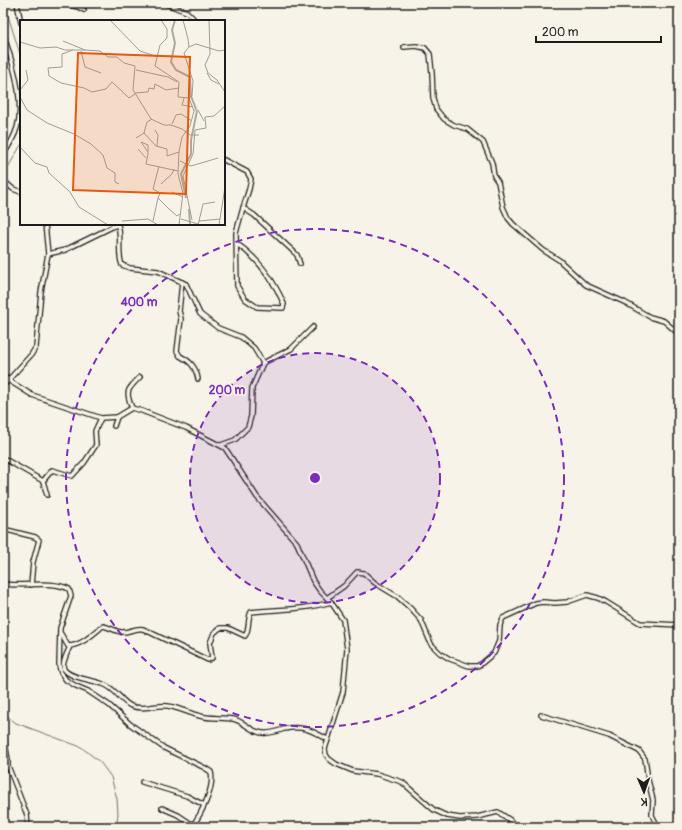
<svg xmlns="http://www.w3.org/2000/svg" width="682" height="830" viewBox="0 0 682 830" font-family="Pangolin,sans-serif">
	<rect width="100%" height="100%" fill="#f7f3e8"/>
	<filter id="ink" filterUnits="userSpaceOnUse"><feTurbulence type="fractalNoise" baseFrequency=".025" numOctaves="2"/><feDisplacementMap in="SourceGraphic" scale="8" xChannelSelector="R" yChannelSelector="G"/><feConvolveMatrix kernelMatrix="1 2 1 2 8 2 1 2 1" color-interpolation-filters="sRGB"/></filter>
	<g filter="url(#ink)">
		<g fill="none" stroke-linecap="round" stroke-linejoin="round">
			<!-- stream -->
			<g stroke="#72716c" stroke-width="1">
				<path d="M4,3L21,57"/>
				<path d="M3,176L21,145"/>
				<path d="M3,713L16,723L81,747L100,762L111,777L117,799L118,814L116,827"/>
			</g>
			<!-- street casing -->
			<g stroke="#1c1c1c" stroke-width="6">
				<g id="street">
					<path d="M17,3L21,23"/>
					<path d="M62,3L78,7L84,10"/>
					<path d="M164,3L187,12L196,21"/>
					<path d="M3,34C12,59 25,102 17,128C14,138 9,146 3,155"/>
					<path d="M404,47L416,46L425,48L430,54L432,73L433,98L436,109L444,119L454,125L467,129L483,142L492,163L494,176L498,182L503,207L508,218L513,224L543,250L559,260L586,285L624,302L650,317L664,321L679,334"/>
					<path d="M224,160L247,172L251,179L249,189L243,208L236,233L237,286L245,299L257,307L283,308L284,304C274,281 259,259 237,244"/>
					<path d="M3,180L13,189L21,192"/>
					<path d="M243,208L254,215L294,252L297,255L300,264"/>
					<path d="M48,254L65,250L114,226L118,225C122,238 117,253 122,265L130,268L158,271L186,284L200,314L218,328L241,337L254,348L263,363"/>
					<path d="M182,282L179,311L181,319L177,351L180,356C190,361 196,367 198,379"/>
					<path d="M3,375L8,380L32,395L101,418L117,417L132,408L142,411L186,428L225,448L257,497L297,543L313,581L320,591L331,602L343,620L347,649L343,692L325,749L326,755L329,759L336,764L353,771L377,774L402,782L434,810L447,816L460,818L477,817L498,812L510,820L515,827"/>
					<path d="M3,386L31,355L36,347L41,292L48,254L45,224"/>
					<path d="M132,408C125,391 127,390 140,377"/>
					<path d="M114,426L117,417"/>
					<path d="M221,445L235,440L248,427L251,416L252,388L263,363L291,349L313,327"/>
					<path d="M3,458L43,481L52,470L72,476L84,463L96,445L95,431L101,418"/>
					<path d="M43,481L47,495"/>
					<path d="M3,529L35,537L39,540L33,562L31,585"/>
					<path d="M3,584C23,587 52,580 69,589L71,596L60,628L59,666L61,673L66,680L76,686L88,691L109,705L130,724L164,748L205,768L211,772C215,788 201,814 192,827"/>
					<path d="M327,598L344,586L357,572L364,573L375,583L398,597L410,608L421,620L431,644L440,653L450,659L469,666H477L481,664L494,653L499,641L500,625L503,618L536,603L543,602L555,603L567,602L587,595L598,598L606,602L640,623L679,625"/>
					<path d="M61,634L68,646C81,646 93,634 103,626C109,627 115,631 121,632C129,633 135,627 143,629L208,660L212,658L210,643L214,633L220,628H228L245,636C250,629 247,620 251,612C278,609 305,610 331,602"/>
					<path d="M70,646C68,652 61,664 64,669C69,678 93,680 103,684C116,688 120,701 131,706C143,711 156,704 168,706C179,708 189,713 200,716C211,719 222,717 233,719C244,721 252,733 263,733C270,734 278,731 284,729C302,725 311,730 327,739"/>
					<path d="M541,715L609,736L639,751L645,759L646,765L648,780L653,800L652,815L658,827"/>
					<path d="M3,735L8,759V766L27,815L28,827"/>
					<path d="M142,782L187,796L204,805"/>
					<path d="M162,808L178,815L193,825"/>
					<path d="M195,823L202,827"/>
				</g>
			</g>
			<!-- street -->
			<use href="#street" stroke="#f7f3e8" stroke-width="3.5"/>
		</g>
	</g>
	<!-- distance rings -->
	<circle cx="315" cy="478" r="125" fill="#7b2cbf" fill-opacity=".12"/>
	<g fill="none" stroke="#7b2cbf" stroke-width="2" stroke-dasharray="7 5">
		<circle cx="315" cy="478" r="125"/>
		<circle cx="315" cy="478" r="249"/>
	</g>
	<!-- overview -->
	<g transform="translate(20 20)">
		<rect width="205" height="205" fill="#f7f3e8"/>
		<path fill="none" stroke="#aca9a2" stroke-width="2" d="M155,0L152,10L155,23L151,42L156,50L170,57L171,76L176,89M166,178L161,154L171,134V120L177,91M169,189L170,205"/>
		<path fill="none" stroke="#9f9d96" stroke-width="1" d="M90,0L120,31L138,37M141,0L147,9V18L140,25L135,46L159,62L158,77L169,78L174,91L170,106L162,117L159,132L158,154L163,173L159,205M163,0L168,19L169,27L164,33L173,61L172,76L169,79M189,0L190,34L185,45L188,53L197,60L205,72M43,21L65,30L80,31L88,37H97L104,43L115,46L113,70L131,99L144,105H151L162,109L170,115H179M0,22L20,28L36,27L45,30H65M169,27L176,24L199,31L205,30M53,30L42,34V47L28,48L29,56L41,63L64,68L72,72L86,69L92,62L109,78L115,74M61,31L65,47L81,53M116,50L148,57L157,62M187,53L191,60L199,64M0,70L8,60L6,50M115,73L128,72L129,68L134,69L135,64L146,70L159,68M0,77L7,90L27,103L54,114L71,124L83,135L87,148L95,153V162L99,164M164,78L162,85L173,87M174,90H178L184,101M152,104L156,95L161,94L172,101M135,110L138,115L137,126M124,113L136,126L147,129V136L159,132M116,118L124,113L127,102L132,99M0,127L15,143L27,147L29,153L50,172L59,187L88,205M118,129L126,138M128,132L121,122L128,125V134L126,144L158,151M160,141L171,146L198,138M139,146L133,169L140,173L138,178L149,189L157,196L160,194M141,164L152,154L154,149M152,172L163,177M161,199L178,204M172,200L163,156L173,134L175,110L186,108L185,97L194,96L205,86M102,201L128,199L138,205M133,201L138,178M179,201L183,184L195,182M178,205L179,201L200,199M199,205L205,167"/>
		<path fill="#e8590c" fill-opacity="0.15" stroke="#e8590c" stroke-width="2" d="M58,33L170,37L166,174L53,170Z"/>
		<rect width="205" height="205" fill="none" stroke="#1c1c1c" stroke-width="2"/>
	</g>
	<circle cx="315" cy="478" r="6" fill="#7b2cbf" stroke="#f7f3e8" stroke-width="2"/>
	<g font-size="12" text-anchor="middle" font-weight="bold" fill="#7b2cbf" stroke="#f7f3e8" stroke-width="3.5" stroke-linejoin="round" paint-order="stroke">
		<text x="139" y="306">400 m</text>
		<text x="227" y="394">200 m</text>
	</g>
	<!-- margin -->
	<rect width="682" height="830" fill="none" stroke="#f7f3e8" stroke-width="16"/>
	<rect x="8" y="8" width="666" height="814" fill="none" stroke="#1c1c1c" stroke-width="1.5" filter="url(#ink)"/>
	<!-- north arrow -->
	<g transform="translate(644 792) rotate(178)" stroke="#f7f3e8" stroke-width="3" paint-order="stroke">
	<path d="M0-3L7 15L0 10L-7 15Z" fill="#1c1c1c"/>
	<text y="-6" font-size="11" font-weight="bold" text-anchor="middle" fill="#1c1c1c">K</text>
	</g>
	<!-- scale -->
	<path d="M536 36v6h125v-6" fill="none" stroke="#1c1c1c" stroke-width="2"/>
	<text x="542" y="36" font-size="12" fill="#1c1c1c" stroke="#f7f3e8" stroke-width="3" paint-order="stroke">200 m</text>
</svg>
